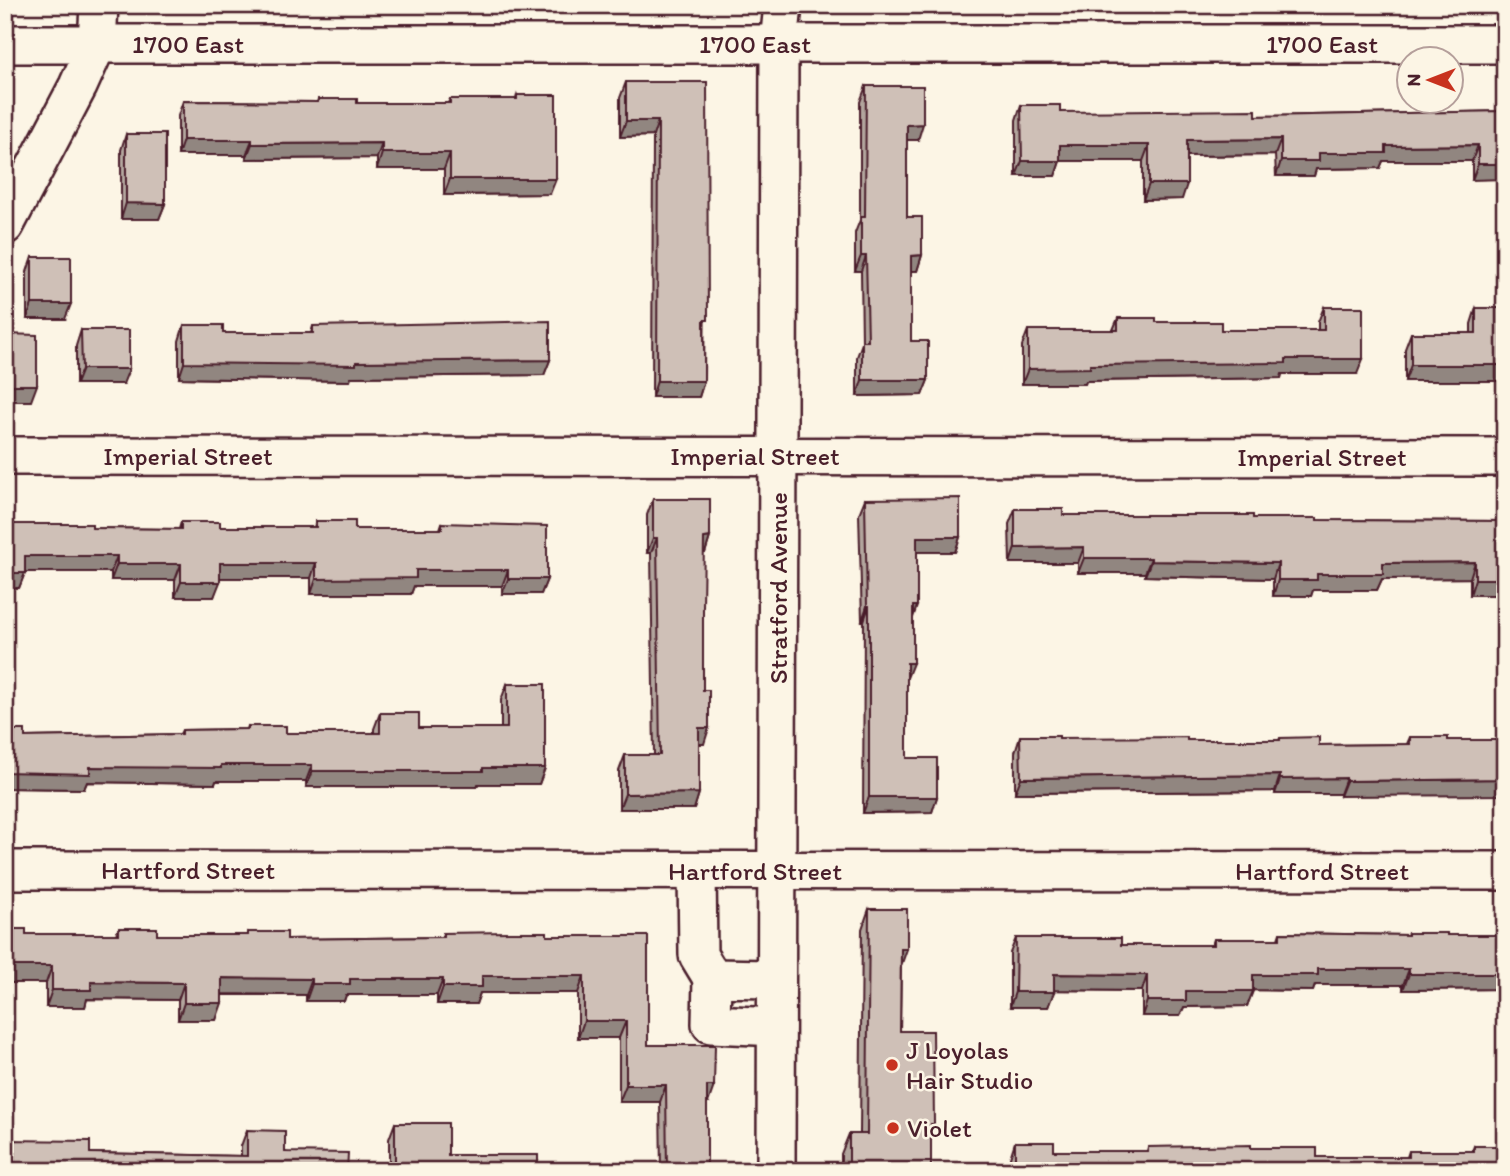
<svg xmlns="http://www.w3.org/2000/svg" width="1510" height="1176" viewBox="0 0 1510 1176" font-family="Itim,sans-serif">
	<rect width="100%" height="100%" fill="#fcf5e5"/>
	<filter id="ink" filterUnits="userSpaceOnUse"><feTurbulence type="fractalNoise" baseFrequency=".0143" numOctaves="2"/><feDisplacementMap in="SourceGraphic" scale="14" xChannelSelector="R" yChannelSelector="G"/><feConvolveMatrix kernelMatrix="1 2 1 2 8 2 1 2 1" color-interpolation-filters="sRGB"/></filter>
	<g filter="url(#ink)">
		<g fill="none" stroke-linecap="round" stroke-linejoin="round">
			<!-- minor casing -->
			<g stroke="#4a1f2b" stroke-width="42">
				<g id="minor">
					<path d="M5,44H1505"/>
					<path d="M5,225L78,86L97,44L99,5"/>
					<path d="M5,456L1505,457"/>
					<path d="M5,870L1505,871"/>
					<path d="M697,871L698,955L712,978"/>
					<path d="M776,979L712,978L711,1024L776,1027"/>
					<path d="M776,1171L779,44L783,5"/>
				</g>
			</g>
			<!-- minor -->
			<use href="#minor" stroke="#fcf5e5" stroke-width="37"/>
		</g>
		<!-- wall -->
		<g fill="#b2a59d" stroke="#4a1f2b" stroke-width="2">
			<path d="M626,82H707L704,381L699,397H652L653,136L620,137V98Z"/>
			<path d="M866,86L918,140H907V217L922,255L917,271H911V341L928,380L922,395L857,396V357L862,343L861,271H855V233L860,220V102Z"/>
			<path d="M517,95L550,194L444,195V169H377V158L246,159V155H178V116L183,101L317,102L318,99L357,103H448L450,99H516Z"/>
			<path d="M1021,105L1060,112L1256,116L1505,111L1472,180V161H1383L1380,168L1316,169L1314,176H1276L1275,155L1187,156L1182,199L1143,200V161H1060L1055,176H1016V120Z"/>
			<path d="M126,134L165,204L159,219H121V150Z"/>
			<path d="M32,257L65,319H27V272Z"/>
			<path d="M1324,307L1357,374H1282L1281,378L1086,381L1085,384H1022V346L1028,330H1113L1118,318L1221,330H1318V322Z"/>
			<path d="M1476,308L1505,381H1405V349L1411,333H1471V324Z"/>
			<path d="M184,325L223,333H311L313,326L550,360L544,375L351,377L350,381L179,378V341Z"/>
			<path d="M81,330L123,384H76V346Z"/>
			<path d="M653,499L710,537L705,553H703V690L704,744H699V793L694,809H619V771L625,755H654L651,553H647V515Z"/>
			<path d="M865,499L960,537L955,552H917L907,678V758L937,797L932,812L863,813L864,621H862L859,514Z"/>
			<path d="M1015,509L1063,515L1253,518L1317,520L1505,521V595H1470V578L1382,579L1377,590H1313L1311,596H1273V579L1145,576V573H1078V563H1010L1009,524Z"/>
			<path d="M316,521L355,529H440L442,523L547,579L541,594H502V586H414L411,594H311V578H220L214,597H175V580H111V572H25L19,588H5V524L92,528L179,529L181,522L220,527H314Z"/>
			<path d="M507,684L545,768L539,784H478L477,787H306V781H216L215,784L87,782L84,789L5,788V730L25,737L180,734L182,730L247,729L248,726L286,733H374V729L380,713L419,728H501V700Z"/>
			<path d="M1020,736L1059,738L1187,740H1279L1280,738L1319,745L1407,744L1410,737H1448L1340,796V794H1275V791L1015,793V752Z"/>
			<path d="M869,909L901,966L900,1031L934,1124L931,1131V1171H841V1154L849,1134H860L862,929Z"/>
			<path d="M119,928L157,935H247L248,932L287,939L442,937L443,933L547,936L648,1045L708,1103H707V1171H661L660,1102H619V1038H578V993H480L476,1004H437V995H346L344,1001H306V995H222L216,1020H178V1000L87,999L85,1007H46V983H5L26,934H116Z"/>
			<path d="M1280,933L1407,935L1408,933L1447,935H1505V989L1403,990V985H1315L1313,991L1253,990L1247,1006L1184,1007L1180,1016H1142V991L1054,990L1048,1007H1010V953L1016,938L1121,945H1212L1214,939H1278Z"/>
			<path d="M395,1123L448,1155L538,1171H389V1139Z"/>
			<path d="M247,1130L285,1152L347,1171L90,1153L241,1156V1146Z"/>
			<path d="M1015,1142L1054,1151H1147L1148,1147L1251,1148L1317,1157H1407L1409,1151H1472L1474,1146L1505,1171H1010V1158Z"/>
		</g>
		<!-- shaded-wall -->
		<g fill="#918680" stroke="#4a1f2b" stroke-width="2">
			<path d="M626,121H658L653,136L620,137Z"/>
			<path d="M923,124L918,140H901L907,125Z"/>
			<path d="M1281,139L1275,155L1182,156L1187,140Z"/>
			<path d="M183,140H252L246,155H178Z"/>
			<path d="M382,143L377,158L246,159L252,144Z"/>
			<path d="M1060,145H1149L1143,161H1055Z"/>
			<path d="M1478,145L1472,161H1383L1380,168L1316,169L1314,176H1276L1281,161L1319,153L1386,146Z"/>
			<path d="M382,153H450L444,169H377Z"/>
			<path d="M1022,161H1060L1055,176H1016Z"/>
			<path d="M1478,164H1505V179L1472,180Z"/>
			<path d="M450,179H556L550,194L444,195Z"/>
			<path d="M1149,184H1187L1182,199L1143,200Z"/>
			<path d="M126,203L165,204L159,219H121Z"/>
			<path d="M922,255L917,271H906L911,256Z"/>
			<path d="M861,256H866L861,271H855Z"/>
			<path d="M32,304H71L65,319H27Z"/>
			<path d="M1286,359H1363L1357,374H1282L1281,378L1086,381L1085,384H1022L1028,369L1090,365Z"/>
			<path d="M550,360L544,375L351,377L350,381L179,378L184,363Z"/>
			<path d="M1411,365H1505V381H1405Z"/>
			<path d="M82,369H129L123,384H76Z"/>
			<path d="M862,380H928L922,395L857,396Z"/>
			<path d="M657,381H704L699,397H652Z"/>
			<path d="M5,385H37L31,401H5Z"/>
			<path d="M710,537L705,553H698L704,538Z"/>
			<path d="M917,537H960L955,552H912Z"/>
			<path d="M653,538H657L651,553H647Z"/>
			<path d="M1084,547L1078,563H1010L1015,548Z"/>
			<path d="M25,556H117L111,572H19Z"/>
			<path d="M1084,558H1151L1145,573H1078Z"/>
			<path d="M1151,561L1278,563L1273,579L1145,576Z"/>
			<path d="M1475,562L1470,578L1382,579L1377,590H1313L1311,596H1273L1278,580L1383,563Z"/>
			<path d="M220,563H316L311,578H214Z"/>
			<path d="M117,564H181L175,580H111Z"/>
			<path d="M416,570H508L502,586H414L411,594H311L316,579Z"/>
			<path d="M5,573H25L19,588H5Z"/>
			<path d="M508,579H547L541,594H502Z"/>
			<path d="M1475,579H1505V595H1470Z"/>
			<path d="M181,582H220L214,597H175Z"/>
			<path d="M867,606H869L864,621H862Z"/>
			<path d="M913,606H917L912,621Z"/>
			<path d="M907,663H913L907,678Z"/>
			<path d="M699,728H709L704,744H694Z"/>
			<path d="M221,765H312L306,781H216L215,784L87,782L84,789L5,788V772L90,767Z"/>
			<path d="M483,768H545L539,784H478L477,787H306L312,771Z"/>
			<path d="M1280,775L1275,791L1015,793L1021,778Z"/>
			<path d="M1346,778L1340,794H1275L1280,779Z"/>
			<path d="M1505,779V795L1340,796L1346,781Z"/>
			<path d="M699,793L694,809H619L625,794Z"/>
			<path d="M869,797H937L932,812L863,813Z"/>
			<path d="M901,949H907L900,969Z"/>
			<path d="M5,966H52L46,983H5Z"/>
			<path d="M1318,969H1409L1403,985H1315L1313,991L1247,990L1253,975Z"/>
			<path d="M1054,974L1147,975L1142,991L1048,990Z"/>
			<path d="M1409,974H1505V989L1403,990Z"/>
			<path d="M482,976H584L578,993H480L476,1004H437L443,987Z"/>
			<path d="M222,978L312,979L306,995L216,994Z"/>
			<path d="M350,979H443L437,995H346L344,1001H306L312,984Z"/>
			<path d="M91,982L184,983L178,1000L87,999L85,1007H46L52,990Z"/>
			<path d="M1186,991H1253L1247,1006L1184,1007L1180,1016H1142L1147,1001Z"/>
			<path d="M1015,992H1054L1048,1007H1010Z"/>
			<path d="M184,1003H222L216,1020H178Z"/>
			<path d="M584,1021H626L619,1038H578Z"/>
			<path d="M626,1085H666L660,1102H619Z"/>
			<path d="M707,1086H714L708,1103H701Z"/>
		</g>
		<!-- building -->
		<g fill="#cfc0b7" stroke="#4a1f2b" stroke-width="2">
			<path d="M626,82H707L708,320H704V381H657L658,121H626Z"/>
			<path d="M866,86H923V124L907,125V217H922V255L911,256V341H928V380H862V341H868L866,256H861V217H865Z"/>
			<path d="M517,95H556V179H450V153H382V143L252,144V140H183V101L318,102V99H357V103H450V99H517Z"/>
			<path d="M1021,105H1060V112L1256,110V116L1505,111V164H1478V145L1386,146V153H1319V161H1281V139L1187,140V184H1149V145H1060V161H1022Z"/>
			<path d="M126,134H165V204L126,203Z"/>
			<rect x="32" y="257" width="39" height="47"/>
			<path d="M1324,307H1363V359H1286V363L1090,365V368L1028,369V330H1118V318H1156V322H1221V330H1324Z"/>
			<path d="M1476,308H1505V365H1411V333H1476Z"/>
			<path d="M550,321V360L356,362V365L184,363V325H223V333H313V326Z"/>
			<path d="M81,330H129V369H82Z"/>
			<path d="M5,334L37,335V385H5Z"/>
			<path d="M960,498V537H917V606H913V663H907V758H937V797H869V606H867L865,499Z"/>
			<path d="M653,499H710V537L704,538L703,607V690H709V728H699V793L625,794V755H660L657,538H653Z"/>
			<path d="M1015,509H1063V515H1253V518H1317V520L1505,521V579H1475V562L1383,563V574H1317V580H1278V563L1151,561V558H1084V547L1015,548Z"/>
			<path d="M316,521H355V529H442V523L547,526V579H508V570H416V578L316,579V563H220V582H181V564H117V556H25V573H5V524H92V528L181,529V522H220V527H316Z"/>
			<path d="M507,684H545V768H483V771H312V765H221V768L90,767V774L5,772V730H25V737L182,734V730L248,729V726H286V733H380V713H419V728H507Z"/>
			<path d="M1020,736H1059V738L1187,737V740H1280V738L1319,737V745L1410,744V737H1448V740H1505V779L1346,781V778L1280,779V775L1021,778Z"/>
			<path d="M869,909H907V949H901L900,1031H933L934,1124H931V1171H849V1134H867Z"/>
			<path d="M119,928H157V935H248V932H287V939L443,937V933L509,932H547V936H648V1045H715L714,1086H707V1171H667L666,1085H626V1021H584V976H482V987H443V979H350V984H312V979L222,978V1003H184V983L91,982V990H52V966H5V929H26V934H119Z"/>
			<path d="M1280,933L1408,935V933H1447V935H1505V974H1409V969H1318V975H1253V991H1186V1001H1147V975L1054,974V992H1015L1016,938H1121V945H1214V939H1280Z"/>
			<path d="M395,1123H448V1155H538V1171H395Z"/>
			<path d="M247,1130L285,1131V1152L348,1153L347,1171H5V1140L90,1141V1153L247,1156Z"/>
			<path d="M1015,1142H1054V1151H1148V1147L1251,1145V1148H1317V1157H1409V1151H1474V1146H1505V1171H1015Z"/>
		</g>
	</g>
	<!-- markers -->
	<g fill="#c8321e" stroke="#fcf5e5" stroke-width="2.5">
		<circle cx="892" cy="1065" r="7"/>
		<circle cx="893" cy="1128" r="7"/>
	</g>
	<g text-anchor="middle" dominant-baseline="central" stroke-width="5" stroke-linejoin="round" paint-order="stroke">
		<!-- street labels -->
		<g font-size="26" fill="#4a1f2b" stroke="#fcf5e5">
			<text x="188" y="44">1700 East</text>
			<text x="755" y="44">1700 East</text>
			<text x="1322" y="44">1700 East</text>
			<text x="188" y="456">Imperial Street</text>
			<text x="755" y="456">Imperial Street</text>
			<text x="1322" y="457">Imperial Street</text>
			<text transform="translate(778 588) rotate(-90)">Stratford Avenue</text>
			<text x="188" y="870">Hartford Street</text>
			<text x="755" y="871">Hartford Street</text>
			<text x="1322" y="871">Hartford Street</text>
		</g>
		<!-- poi labels -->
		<g font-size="26" fill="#4a1f2b" stroke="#fcf5e5" text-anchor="start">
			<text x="906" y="1050">J Loyolas<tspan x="906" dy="30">Hair Studio</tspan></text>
			<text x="907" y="1128">Violet</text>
		</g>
	</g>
	<!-- margin -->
	<rect width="1510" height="1176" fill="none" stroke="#fcf5e5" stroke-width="28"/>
	<rect x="14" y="14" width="1482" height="1148" fill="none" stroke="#4a1f2b" stroke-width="2.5" filter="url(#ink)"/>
	<!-- north arrow -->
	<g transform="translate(1430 80) rotate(270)"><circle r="33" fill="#fcf5e5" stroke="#b59f9b" stroke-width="2"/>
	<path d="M0-5L12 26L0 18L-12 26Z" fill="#c8321e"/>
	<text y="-10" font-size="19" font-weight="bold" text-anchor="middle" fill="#4a1f2b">N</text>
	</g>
</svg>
